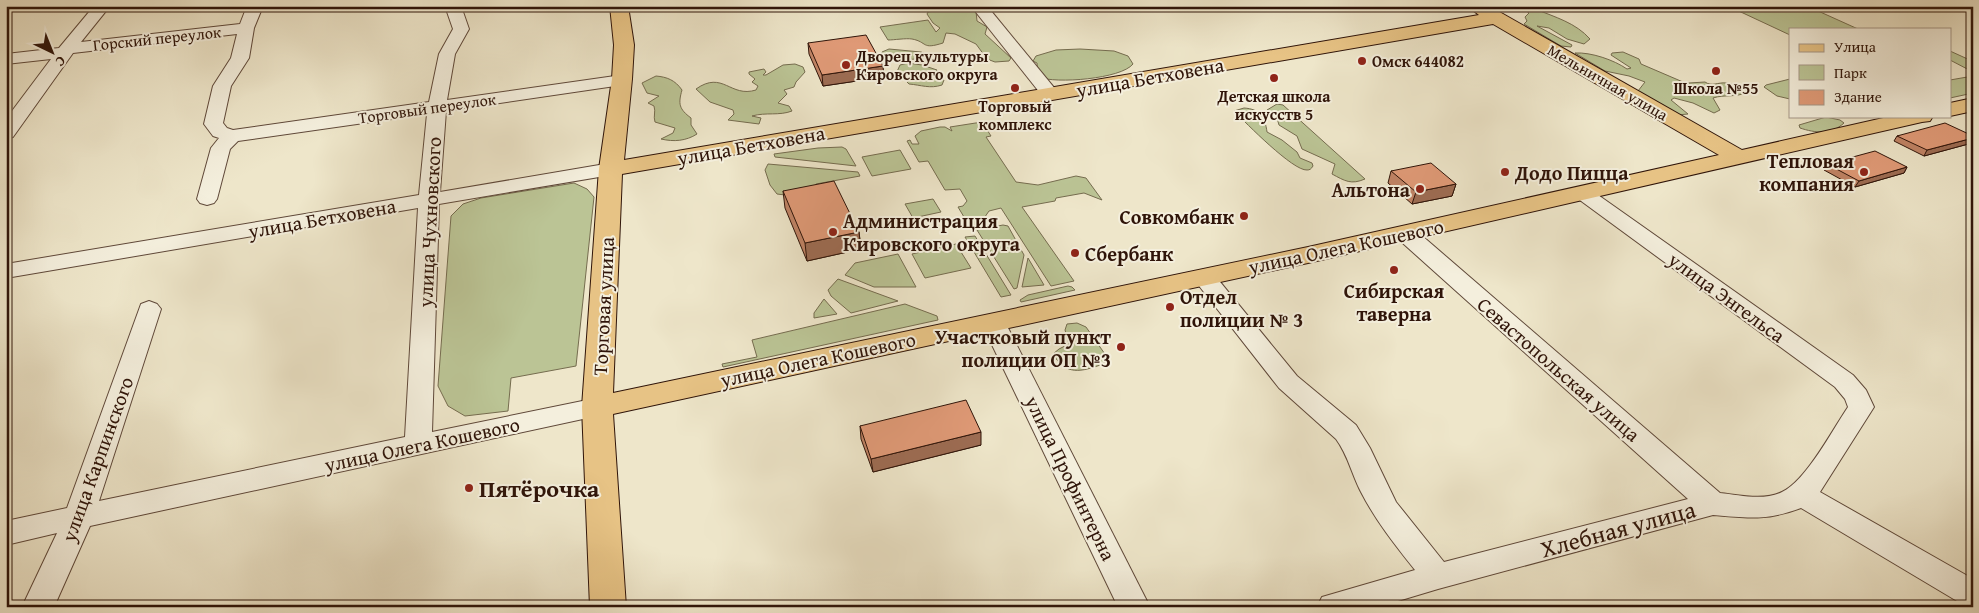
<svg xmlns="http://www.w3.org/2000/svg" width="1979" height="613" viewBox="0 0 1979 613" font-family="'Gentium Book Plus',serif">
	<rect width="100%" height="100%" fill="#eee6ca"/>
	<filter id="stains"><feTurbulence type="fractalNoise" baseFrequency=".004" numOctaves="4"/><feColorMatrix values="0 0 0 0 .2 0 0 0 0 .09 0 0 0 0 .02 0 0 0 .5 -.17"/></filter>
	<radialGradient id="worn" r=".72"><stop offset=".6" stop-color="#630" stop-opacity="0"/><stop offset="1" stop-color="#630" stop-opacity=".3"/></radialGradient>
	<!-- green -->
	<g fill="#bbc495" stroke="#756c4f">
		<path d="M1520,6H1532L1535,9C1555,17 1576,23 1590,39L1584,44L1567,39L1549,28L1537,26L1572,45L1571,47L1561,46L1524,24L1527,21L1525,17L1529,13Z"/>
		<path d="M1728,6H1807L1858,29H1790V35Z"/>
		<path d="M958,7H967L976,11L977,21L987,27L985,34L1011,58L1009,61L995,62L987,59L976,44L955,34L946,33L943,43C921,50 928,42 912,39C906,38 894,40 888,40L880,27L928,20L936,32L940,28L933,23L927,14L928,12Z"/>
		<path d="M889,49L921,52L924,53V58L888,62L879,58L882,52Z"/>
		<path d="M1080,49L1114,51L1128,56L1133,64C1121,79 1056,84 1038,77L1037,63L1033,61L1036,56L1056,50Z"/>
		<path d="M1950,51L1972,61L1973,72L1950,60Z"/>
		<path d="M1623,52L1639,59L1641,64L1683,82L1689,83L1705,82C1712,87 1718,82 1726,83C1732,84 1738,86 1744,87L1747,92C1736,98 1725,94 1713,98L1720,110L1714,113L1693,103L1674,98L1671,100L1688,114L1677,115L1638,91L1645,82L1629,76L1605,71L1575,53C1591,52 1614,60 1627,69L1631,68L1611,55L1612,53Z"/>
		<path d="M908,63L922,65L937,70L935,75L944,80L942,85C930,89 921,85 909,84L905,80L895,76L900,65Z"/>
		<path d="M795,64L803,67L805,72L796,82L794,87L784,90L787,94L778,103L789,106L792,111C779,116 766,112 752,116L761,118L759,124L728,120L734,114L733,110L710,102L696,89C723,70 730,98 756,90L758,86L752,82L755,79L749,74V72L764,69L766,72L763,75H766L783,65Z"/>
		<path d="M656,76C667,77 675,80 682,90C678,104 679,109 691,118V125L697,134C686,141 674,142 661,139L673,133L675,128L655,122C653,116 656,112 654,106L648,103L659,96L647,93L642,83Z"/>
		<path d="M1973,76V93L1950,98V80Z"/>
		<path d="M1790,79V99L1777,96L1764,87L1766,85Z"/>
		<path d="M1277,104L1283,105L1365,179C1351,185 1345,181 1332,174L1335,164L1302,149L1297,136L1279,125L1277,118L1267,110Z"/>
		<path d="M1244,108C1260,109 1265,117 1267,132L1282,140L1297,152L1300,158L1312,163L1313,166C1311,169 1310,170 1307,170C1293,171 1246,123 1234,111Z"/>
		<path d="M1826,117L1840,120L1844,123C1831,135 1815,133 1800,128L1799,125Z"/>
		<path d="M982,122L991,136L986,137L1016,182L1038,185L1076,176L1086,178L1102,200L1084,193L1056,198L1055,201L1022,207L1074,281L1051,286L1001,208L989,211L980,224L970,227L958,207L963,206L967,201L960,189L945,190L928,161L919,162L907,141L910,140L912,144H919L915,136L921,131L940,127H945L952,131L950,127Z"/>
		<path d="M842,147L846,149L856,166L775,157L774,154L818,148Z"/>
		<path d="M900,150L911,169L872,176L862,157Z"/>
		<path d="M768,164L858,172L860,176L816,184L809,192L785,195L777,194L770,185L765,170Z"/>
		<path d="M574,183L587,189L594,197L576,366L511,378L508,411L465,416L448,406L438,386L451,216L463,204L481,198Z"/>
		<path d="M933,199L941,212L913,218L905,204Z"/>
		<path d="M1003,225L1008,226L1024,255L1017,288L1014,289L977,230Z"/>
		<path d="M975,236L1011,295L1001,297L965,237Z"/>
		<path d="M956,244L971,268L925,278L912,254Z"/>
		<path d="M898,254L916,287H874L845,275L855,263Z"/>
		<path d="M1028,258L1044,285L1022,287Z"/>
		<path d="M838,279L898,301L851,313L831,296L828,290Z"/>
		<path d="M1068,286L1072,287L1075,290L1021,302L1020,300L1028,295Z"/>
		<path d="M824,299L837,314L814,318V313Z"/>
		<path d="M905,304L937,316L938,320L723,367L722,364L757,357L752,340Z"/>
		<path d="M1077,323L1086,327L1107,357L1103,364C1081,372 1066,376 1053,354L1059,349L1069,344L1065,330L1067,324Z"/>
	</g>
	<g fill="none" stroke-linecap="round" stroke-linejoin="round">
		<!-- minor casing -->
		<g stroke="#5f4839" stroke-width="2">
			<g id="minor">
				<path d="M94,6H110L81,42L240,24L247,6H263L254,28L249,58L231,86L223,123L227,128L233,130L429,102L439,54L453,29L445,6H461L469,29L455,54L447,100L622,75L628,76L631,80L628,84L622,85L446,111L440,192L611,163L618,165L621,169L618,173L611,175L439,204L432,432L597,398L606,400L610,407L606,414L90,526L54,607H22L57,533L6,545V521L67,508L141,304L149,301L157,304L161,309L99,501L405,437L418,208L6,278V264L419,195L427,114L238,141L230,149L217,199L214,203L207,205L200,203L197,199L211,148L219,138L213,136L204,124L213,86L231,58L237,34L73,53L13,137L6,139V119L51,59L6,64V54L59,48Z"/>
				<path d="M971,6H987L1056,90L1059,94L1056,98L1050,99L1044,98Z"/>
				<path d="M1584,188L1591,190L1853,375L1866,390L1874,407L1820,492L1973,579V607L1962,604L1801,508C1766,521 1749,518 1713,515L1438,589L1378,607H1317L1322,597L1415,570C1395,545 1376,521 1361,492C1352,475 1348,455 1336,439L1279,388L1196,282L1193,277L1196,272L1204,270L1212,272L1297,376L1356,425L1370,448L1396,502L1444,562L1688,499L1397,238L1394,233L1397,228L1405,226L1413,228L1720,493C1739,495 1764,501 1782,492C1806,481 1833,429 1848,407L1845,399L1835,387L1577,198L1574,194L1577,190Z"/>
				<path d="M993,314L1002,317L1005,322L1150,607H1118L981,322L984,317Z"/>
			</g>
		</g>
		<!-- major casing -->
		<g stroke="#2f1409" stroke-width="2">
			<g id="major">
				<path d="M610,6H628L634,45L632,79L624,160L1479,15L1470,8L1471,6H1489L1742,150L1892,116H1933L1930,121L1922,122L1308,263L613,414L626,607H590L582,407L599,169L612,79L614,45ZM1493,24L1719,155L1308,247L613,393L622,174Z"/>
				<path d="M1973,98V111L1950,116H1949L1950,103Z"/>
			</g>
		</g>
		<!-- minor -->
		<use href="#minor" fill="#f4efdd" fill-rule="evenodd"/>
		<!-- major -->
		<use href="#major" fill="#e7c385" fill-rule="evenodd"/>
	</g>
	<!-- wall -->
	<g fill="#c18466" stroke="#2f1409">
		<path d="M808,43L884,77L823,86L809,54Z"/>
		<path d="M1897,136H1973V141L1972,143L1924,156L1894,141Z"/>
		<path d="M1827,164L1907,167L1904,173L1855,187L1824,170Z"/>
		<path d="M1391,171L1456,184L1452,196L1412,204L1388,183Z"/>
		<path d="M783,191L859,232L861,249L807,261L785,208Z"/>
		<path d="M860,426L981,445L873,472L861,439Z"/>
	</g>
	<!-- shaded-wall -->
	<g fill="#9d6c53" stroke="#2f1409">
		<path d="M883,66L884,77L823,86L822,75Z"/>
		<path d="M1973,138V141L1972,143L1924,156L1927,150Z"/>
		<path d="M1907,167L1904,173L1855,187L1859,181Z"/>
		<path d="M1456,184L1452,196L1412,204L1416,192Z"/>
		<path d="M859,232L861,249L807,261L805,243Z"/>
		<path d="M981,432V445L873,472L871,459Z"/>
	</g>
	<!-- building -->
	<g fill="#e09a77" stroke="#2f1409">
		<path d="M866,35L883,66L822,75L808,43Z"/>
		<path d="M1945,123L1973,136V138L1927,150L1897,136Z"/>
		<path d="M1875,151L1907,167L1859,181L1827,164Z"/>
		<path d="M1431,163L1456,184L1416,192L1391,171Z"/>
		<path d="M834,181L859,232L805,243L783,191Z"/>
		<path d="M966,400L981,432L871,459L860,426Z"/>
	</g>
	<!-- markers -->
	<g fill="#8f2418" stroke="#f4efdd" stroke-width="2">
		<circle cx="1362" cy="61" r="5"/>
		<circle cx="846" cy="65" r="5"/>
		<circle cx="1716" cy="71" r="5"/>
		<circle cx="1274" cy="78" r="5"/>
		<circle cx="1015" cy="88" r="5"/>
		<circle cx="1505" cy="172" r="5"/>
		<circle cx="1864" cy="172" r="5"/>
		<circle cx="1420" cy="189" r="5"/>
		<circle cx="1244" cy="216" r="5"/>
		<circle cx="833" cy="232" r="5"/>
		<circle cx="1075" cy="253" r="5"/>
		<circle cx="1394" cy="270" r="5"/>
		<circle cx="1170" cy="307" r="5"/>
		<circle cx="1121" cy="347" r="5"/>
		<circle cx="469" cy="488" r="5"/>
	</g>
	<g text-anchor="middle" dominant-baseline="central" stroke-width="4" stroke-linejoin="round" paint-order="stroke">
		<!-- far-street labels -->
		<g font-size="16" fill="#2f1409" stroke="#f4efdd">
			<text transform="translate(157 38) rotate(-6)">Горский переулок</text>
			<text transform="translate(1608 82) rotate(30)">Мельничная улица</text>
			<text transform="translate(427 108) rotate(-8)">Торговый переулок</text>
		</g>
		<!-- far-poi labels -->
		<g font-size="16" font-weight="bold" fill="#2f1409" stroke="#f4efdd">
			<text x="856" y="56" text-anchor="start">Дворец культуры<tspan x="856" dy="18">Кировского округа</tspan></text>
			<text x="1372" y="61" text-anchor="start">Омск 644082</text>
			<text x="1716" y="88">Школа №55</text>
			<text x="1274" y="96">Детская школа<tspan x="1274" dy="18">искусств 5</tspan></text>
			<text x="1015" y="106">Торговый<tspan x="1015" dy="18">комплекс</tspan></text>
		</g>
		<!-- street labels -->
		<g font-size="20" fill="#2f1409" stroke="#f4efdd">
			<text transform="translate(1150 77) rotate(-10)">улица Бетховена</text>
			<text transform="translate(751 145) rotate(-10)">улица Бетховена</text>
			<text transform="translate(322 218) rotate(-10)">улица Бетховена</text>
			<text transform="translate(429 222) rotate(-87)">улица Чухновского</text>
			<text transform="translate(1346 246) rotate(-12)">улица Олега Кошевого</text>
			<text transform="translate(1727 297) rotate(36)">улица Энгельса</text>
			<text transform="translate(603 306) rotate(-87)">Торговая улица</text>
			<text transform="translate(818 359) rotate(-12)">улица Олега Кошевого</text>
			<text transform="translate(1559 369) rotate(41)">Севастопольская улица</text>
			<text transform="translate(422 444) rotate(-12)">улица Олега Кошевого</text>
			<text transform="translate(97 459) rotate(-70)">улица Карпинского</text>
			<text transform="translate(1071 478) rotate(64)">улица Профинтерна</text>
		</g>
		<!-- poi labels -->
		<g font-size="20" font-weight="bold" fill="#2f1409" stroke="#f4efdd" text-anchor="end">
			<text x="1854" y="160">Тепловая<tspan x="1854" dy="23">компания</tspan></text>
			<text x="1515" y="172" text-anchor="start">Додо Пицца</text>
			<text x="1410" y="189">Альтона</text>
			<text x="1234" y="216">Совкомбанк</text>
			<text x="843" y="220" text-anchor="start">Администрация<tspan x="843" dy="23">Кировского округа</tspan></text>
			<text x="1085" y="253" text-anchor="start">Сбербанк</text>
			<text x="1394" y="290" text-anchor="middle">Сибирская<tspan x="1394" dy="23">таверна</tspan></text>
			<text x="1180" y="296" text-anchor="start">Отдел<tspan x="1180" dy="23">полиции № 3</tspan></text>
			<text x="1111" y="336">Участковый пункт<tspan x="1111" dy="23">полиции ОП №3</tspan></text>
		</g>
		<!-- near-poi labels -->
		<g font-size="24" font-weight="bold" fill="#2f1409" stroke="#f4efdd" text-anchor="start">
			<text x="479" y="488">Пятёрочка</text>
		</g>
		<!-- near-street labels -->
		<g font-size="24" fill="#2f1409" stroke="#f4efdd">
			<text transform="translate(1618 529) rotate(-15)">Хлебная улица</text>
		</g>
	</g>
	<!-- margin -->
	<rect width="1979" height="613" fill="none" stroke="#eee6ca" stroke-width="25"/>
	<rect x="8" y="8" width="1964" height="598" fill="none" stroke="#2f1409" stroke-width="2.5"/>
	<rect x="12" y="12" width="1954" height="588" fill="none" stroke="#2f1409"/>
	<!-- legend -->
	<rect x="1789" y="28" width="162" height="90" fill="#f4efdd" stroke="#a59788"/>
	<rect x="1799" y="44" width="25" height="8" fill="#e7c385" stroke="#a59788"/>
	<text x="1834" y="52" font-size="15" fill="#2f1409">Улица</text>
	<rect x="1799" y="65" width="25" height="15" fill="#bbc495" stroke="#a59788"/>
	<text x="1834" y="78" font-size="15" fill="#2f1409">Парк</text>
	<rect x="1799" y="90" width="25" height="15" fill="#e09a77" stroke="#a59788"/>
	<text x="1834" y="102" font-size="15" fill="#2f1409">Здание</text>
	<!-- north arrow -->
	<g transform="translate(52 52) rotate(137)" stroke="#f4efdd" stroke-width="4" paint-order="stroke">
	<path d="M0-4L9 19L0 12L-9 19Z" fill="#2f1409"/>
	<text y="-8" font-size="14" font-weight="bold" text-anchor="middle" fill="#2f1409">С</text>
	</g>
	<rect width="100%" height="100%" filter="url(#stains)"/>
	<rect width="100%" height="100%" fill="url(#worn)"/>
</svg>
